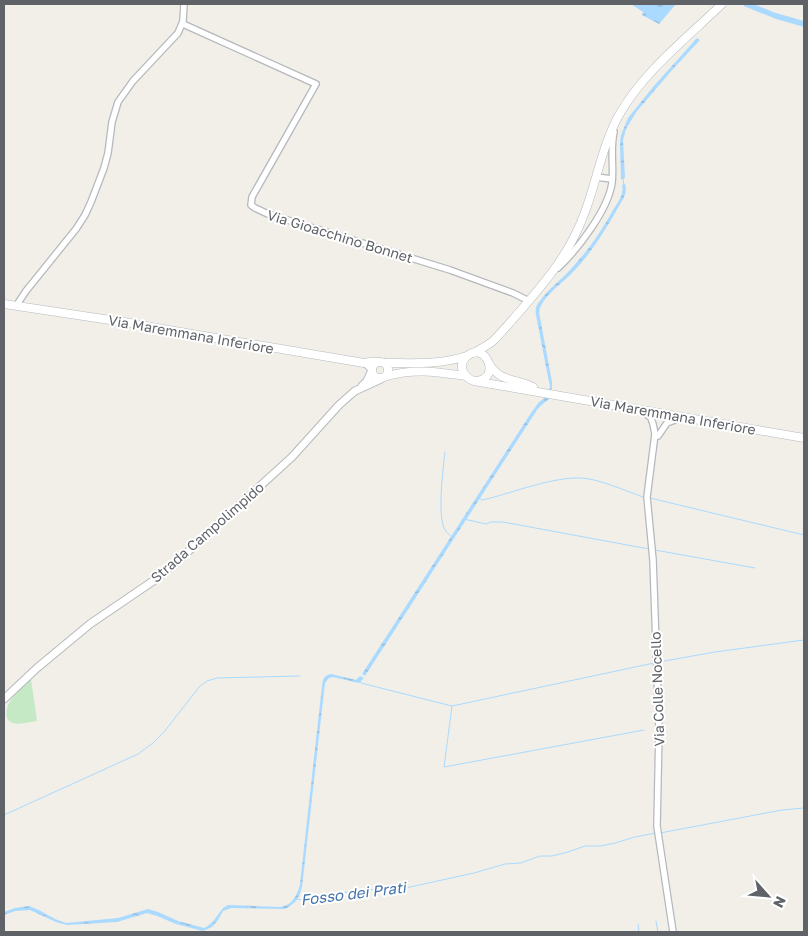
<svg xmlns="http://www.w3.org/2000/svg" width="808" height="936" viewBox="0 0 808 936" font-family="'Golos Text',sans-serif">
	<defs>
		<pattern id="water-ripples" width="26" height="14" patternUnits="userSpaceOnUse" patternTransform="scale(1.25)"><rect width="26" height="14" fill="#aadaff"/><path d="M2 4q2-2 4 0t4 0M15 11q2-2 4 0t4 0" fill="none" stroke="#8eb4d2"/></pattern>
	</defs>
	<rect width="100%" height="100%" fill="#f1efe8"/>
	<!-- grass -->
	<path fill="#c5e8c5" d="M31,679L37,721C30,722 20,725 13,723C1,719 8,702 14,696C19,690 25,684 31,679Z"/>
	<!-- water -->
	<g fill="url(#water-ripples)">
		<path d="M631,4H676L659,24L642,15L643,12Z"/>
		<path d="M697,38L700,40L673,69L637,111L626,129L623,140L625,178L621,179L620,143L621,135L628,118L653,87Z"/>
		<path d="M625,184C627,190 625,196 622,201C607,227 592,253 571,274C561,284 541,298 539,312L552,382V391L549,390L550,386L548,377L536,315C535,309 536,305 540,301C548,289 560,281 570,270C587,252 601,232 613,210C618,202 624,195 622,185Z"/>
		<path d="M548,396H551C547,402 541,404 537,410L365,676L362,674L531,413L539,402Z"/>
		<path d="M331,674L356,680L360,676L364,678L359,683L333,677L329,678L325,683L302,887L299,896L296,901L290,906L285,909L231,908L223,911L218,920L212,927L203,931L176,924L157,916L147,913L117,922L67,925L56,922L30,910L15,911L4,915V912L15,908L29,906L39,910L55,919L66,923L118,918L148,909L158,912L178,921L204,928L209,925L214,920L223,908L228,905L279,907C292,906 297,896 300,884L322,686C323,679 323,676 331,674Z"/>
	</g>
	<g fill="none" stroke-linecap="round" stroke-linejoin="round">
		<!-- stream -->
		<g stroke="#aadaff" stroke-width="1">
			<path d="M623,178L624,186"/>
			<path d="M445,452C443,469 437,517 445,530C446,532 449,534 451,536"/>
			<path d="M479,498L482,500L487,499C514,492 553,477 580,478C597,478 626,491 643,497"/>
			<path d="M650,498L804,535"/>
			<path d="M464,519L486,524L491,522H503L649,549"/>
			<path d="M655,550L755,568"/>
			<path d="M659,662L715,652L804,640"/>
			<path d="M360,681L361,683L452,706L654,663"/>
			<path d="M452,706L444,767L644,730"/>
			<path d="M4,815L138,754L153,743L164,732L200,686L207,681L217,678L300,676"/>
			<path d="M660,833L782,810L804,808"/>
			<path d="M295,899L304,900L363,889L392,891L474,873L505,864L521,863L540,856H552L568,852L585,846H601L615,843L635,837L656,833"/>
			<path d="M656,921L658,932"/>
			<path d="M638,924L639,932"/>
		</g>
		<!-- canal -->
		<path stroke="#aadaff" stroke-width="5.5" d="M746,4L776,16L804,24"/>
		<!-- minor casing -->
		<g stroke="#b5b8bc" stroke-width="8">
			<g id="minor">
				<path d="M183,24L316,84L252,197L251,205L255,208L268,214L450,270L513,293L529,301"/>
				<path d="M596,177L612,179"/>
				<path d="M558,268C578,249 608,210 612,183C614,166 610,149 614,132"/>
				<path d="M16,306L26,291L76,229L85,215L91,202L104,168L108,153L112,122L118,102L133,81L178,33L183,21L184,4"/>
				<path d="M644,412L651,418L653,424L655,434L647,497L653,560L659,730L657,826L673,932"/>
				<path d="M658,436L667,423L680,418"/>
			</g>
		</g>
		<!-- tertiary casing -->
		<g stroke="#b5b8bc" stroke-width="9">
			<g id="tertiary">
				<path d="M362,386L367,381L372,370L368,365L364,363"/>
				<path d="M4,699L37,668L90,624L156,579L180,559L292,457L339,405L348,397L355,391L381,379"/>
			</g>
		</g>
		<!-- secondary casing -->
		<g stroke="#b6babf" stroke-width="9">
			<g id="secondary">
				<path d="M4,304L130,323L157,328L364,363L371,362H378"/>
				<path d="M474,353C480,349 487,346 493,341C503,331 512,320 521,310C548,279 571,251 585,212C597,180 602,146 619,115C644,71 686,39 722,4"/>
				<circle cx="380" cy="370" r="8"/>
				<path d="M385,363C414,363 439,365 467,356"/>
				<path d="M490,365C500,382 518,379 533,387"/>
				<path d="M387,376C415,368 437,372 466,376"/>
				<path d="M474,381C503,381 486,340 467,356C457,365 463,377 474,381L804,438"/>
			</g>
		</g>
		<!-- minor -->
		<use href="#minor" stroke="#fff" stroke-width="5.5"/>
		<!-- tertiary -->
		<use href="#tertiary" stroke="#fff" stroke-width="7"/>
		<!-- secondary -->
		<use href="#secondary" stroke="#fff" stroke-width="8"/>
	</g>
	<g text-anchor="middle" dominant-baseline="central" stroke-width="4" stroke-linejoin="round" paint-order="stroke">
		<!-- street labels -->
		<g font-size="14" fill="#5f6368" stroke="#fff">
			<text transform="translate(340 236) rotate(17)">Via Gioacchino Bonnet</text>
			<text transform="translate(191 334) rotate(10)">Via Maremmana Inferiore</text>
			<text transform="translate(673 415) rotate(10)">Via Maremmana Inferiore</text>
			<text transform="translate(207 532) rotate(-41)">Strada Campolimpido</text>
			<text transform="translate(657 689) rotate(-92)">Via Colle Nocello</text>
		</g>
		<!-- water labels -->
		<g font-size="15" font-style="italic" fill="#4174aa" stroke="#fff">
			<text transform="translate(353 893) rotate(-7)">Fosso dei Prati</text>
		</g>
	</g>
	<!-- border -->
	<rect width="808" height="936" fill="none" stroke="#5f6368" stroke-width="10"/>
	<!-- north arrow -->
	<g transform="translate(768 896) rotate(117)" stroke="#ffffff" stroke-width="4" paint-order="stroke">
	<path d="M0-4L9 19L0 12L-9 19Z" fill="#5f6368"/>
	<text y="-8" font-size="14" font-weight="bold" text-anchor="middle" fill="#5f6368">N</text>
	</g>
</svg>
